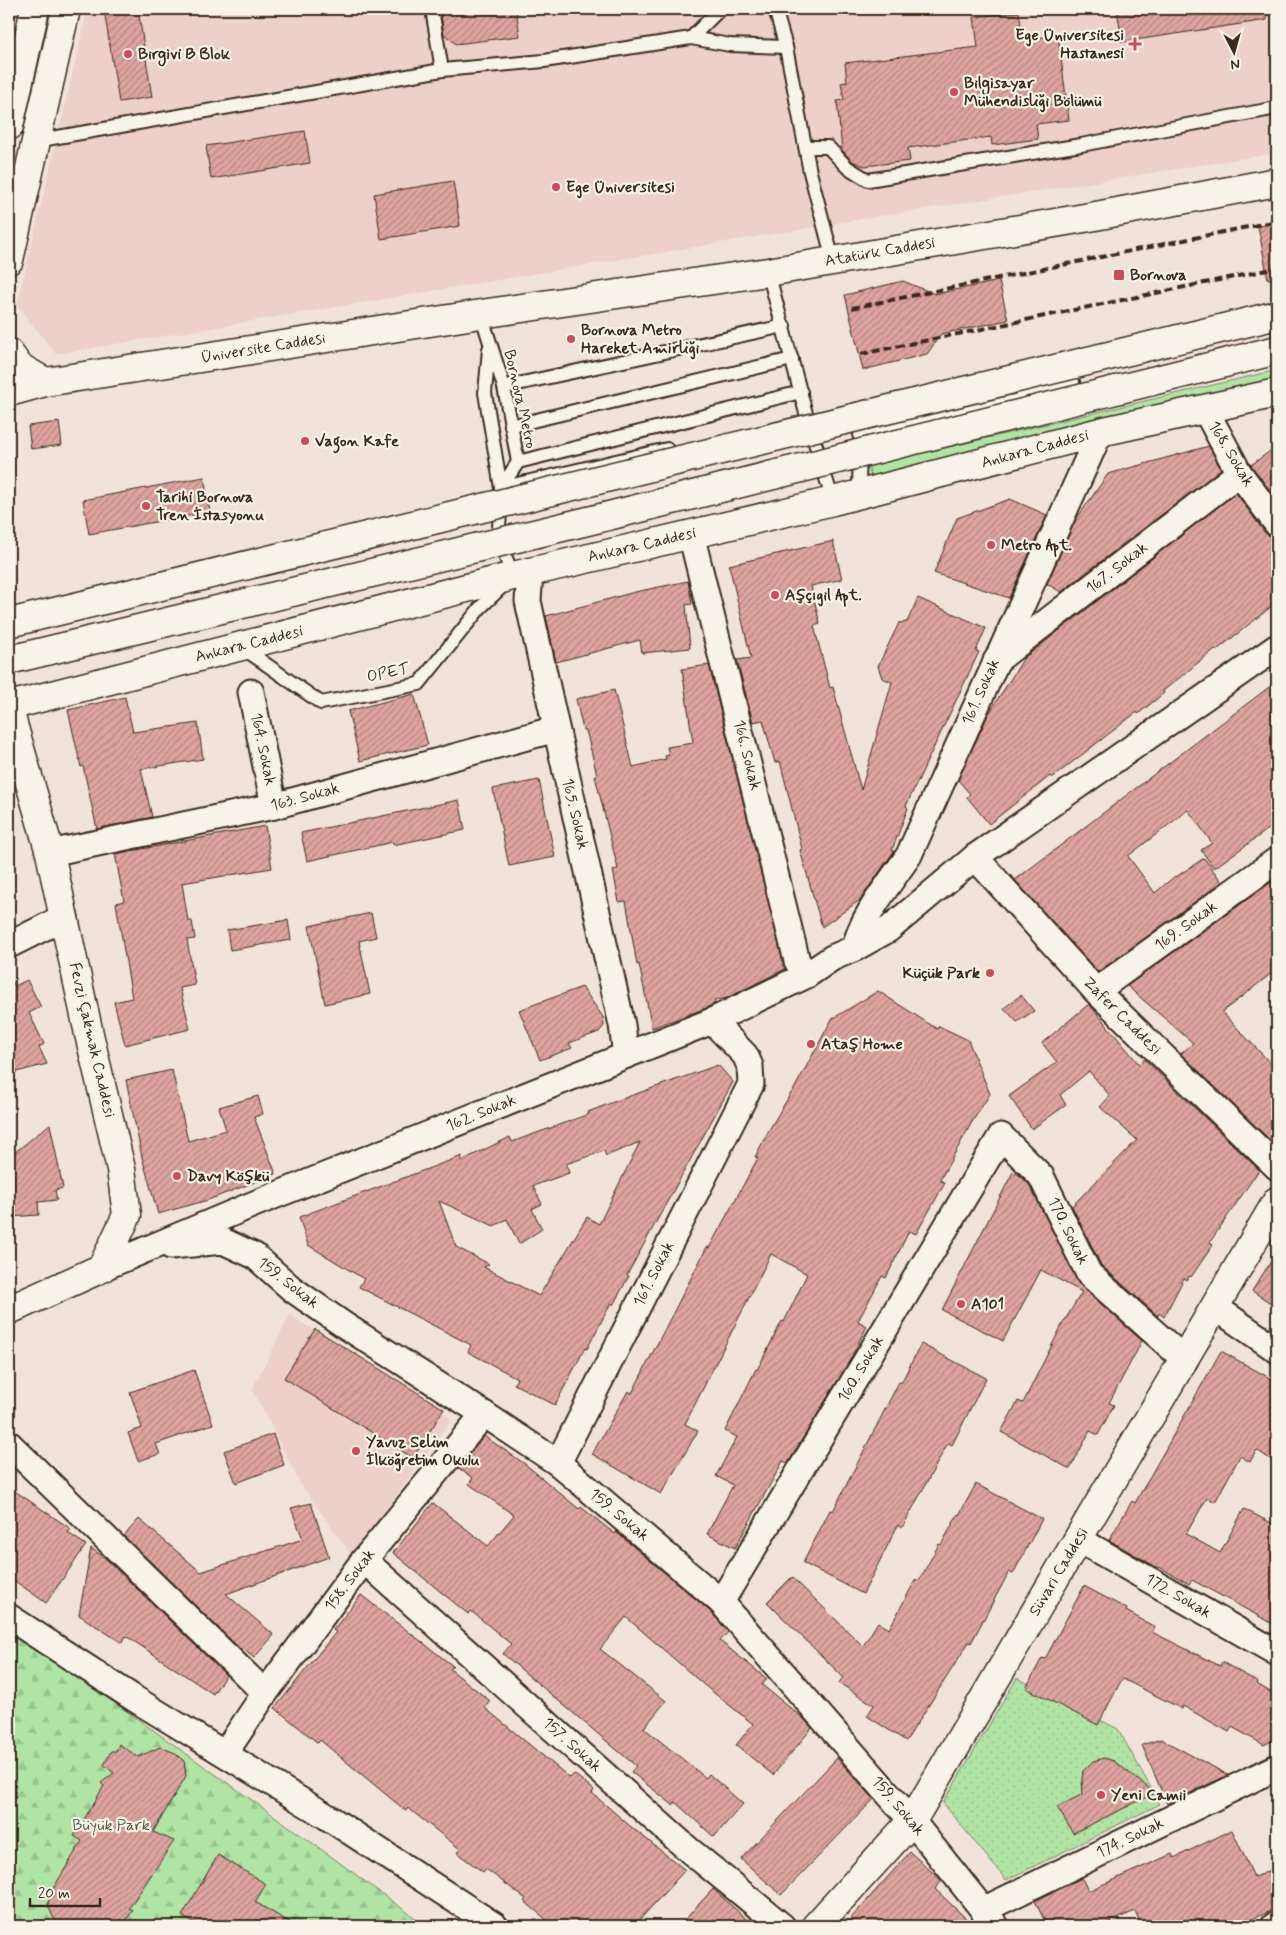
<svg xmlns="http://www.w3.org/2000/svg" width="1286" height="1935" viewBox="0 0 1286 1935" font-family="Mynerve,sans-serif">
	<defs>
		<pattern id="forest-firs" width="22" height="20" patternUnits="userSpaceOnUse" patternTransform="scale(1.25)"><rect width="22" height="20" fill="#b0e4a5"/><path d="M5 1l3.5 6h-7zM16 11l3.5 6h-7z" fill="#98c48e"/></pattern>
		<pattern id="park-dots" width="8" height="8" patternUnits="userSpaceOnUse" patternTransform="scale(1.25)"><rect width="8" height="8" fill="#b0e4a5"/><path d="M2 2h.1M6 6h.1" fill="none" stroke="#98c48e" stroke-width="1.8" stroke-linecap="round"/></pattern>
		<pattern id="building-hatch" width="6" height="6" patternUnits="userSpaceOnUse" patternTransform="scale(1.25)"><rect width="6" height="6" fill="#dfa4a0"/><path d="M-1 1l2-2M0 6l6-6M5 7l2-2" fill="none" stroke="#b68682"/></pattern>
	</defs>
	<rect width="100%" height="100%" fill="#f2e3da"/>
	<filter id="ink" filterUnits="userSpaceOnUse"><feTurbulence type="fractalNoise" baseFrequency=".02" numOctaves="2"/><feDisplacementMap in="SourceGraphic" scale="10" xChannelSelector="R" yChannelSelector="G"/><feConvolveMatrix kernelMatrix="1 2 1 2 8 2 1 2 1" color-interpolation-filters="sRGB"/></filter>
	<g filter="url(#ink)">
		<!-- built -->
		<g fill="#ecd0c9">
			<path d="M9,9H24L9,81Z"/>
			<path d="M88,9H1277V153L856,220L56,354L17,305Z"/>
			<path d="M290,1315L452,1419L352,1556L300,1483L252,1389Z"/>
		</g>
		<!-- grass -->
		<path fill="#b0e4a5" stroke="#768762" d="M1277,370V382L871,477L868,466Z"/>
		<!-- forest -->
		<path fill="url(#forest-firs)" stroke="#768762" d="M9,1628L318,1847L426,1926H9Z"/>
		<!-- park -->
		<path fill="url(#park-dots)" stroke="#768762" d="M1017,1678L1118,1729L1160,1804L1006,1880L943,1803Z"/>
		<!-- building -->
		<g fill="url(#building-hatch)" stroke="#3b2a1e" fill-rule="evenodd">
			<path d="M115,9H138L152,97L119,102L104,10Z"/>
			<path d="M440,9H516L520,36L456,44L444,34Z"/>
			<path d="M1117,9H1266L1267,20L1122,42Z"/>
			<path d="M1019,12L1023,40L1058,35L1069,120L1036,124L1038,139L992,145L991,137L908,148L910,161L864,166L852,161L844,152L842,150L837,101L844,100L841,83L847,82L845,63L978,47L974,17Z"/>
			<path d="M305,131L310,163L211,179L206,146Z"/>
			<path d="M453,181L460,226L381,239L374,194Z"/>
			<path d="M1277,223V278L1268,279L1258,226Z"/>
			<path d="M903,281L935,294L999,281L1008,320L941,334L927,354L863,370L845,295Z"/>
			<path d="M59,422L62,445L31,449L28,426Z"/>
			<path d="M1209,446L1221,469L1061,592L1047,584L1075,521L1108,474Z"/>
			<path d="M1277,446V500L1251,465Z"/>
			<path d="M204,477L210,512L89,534L83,500Z"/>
			<path d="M1236,493L1265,533L1271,537L1277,538V602L1217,650L1215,649L1163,691L1164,693L1138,714L1137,712L1052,778L1050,776L989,824L967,797L970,794L958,780L989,713L1024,658Z"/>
			<path d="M1010,499L1047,515L1009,598L934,573L957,518Z"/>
			<path d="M833,541L842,579L811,586L820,624L814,626L830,688L833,687L861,790L892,682L882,678L878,666L899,623L907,622L918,598L986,628L976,651L979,652L906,806L908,808L892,850L894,851L860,900L822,927L800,850L802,849L780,761L775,763L763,720L753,722L737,660L751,658L729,565Z"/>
			<path d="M688,581L692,604L686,605L690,648L642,653L640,640L556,662L546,616L635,592Z"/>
			<path d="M709,665L785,969L727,998L714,1001L715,1003L706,1008L652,1028L639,964L637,965L626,901L619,902L613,870L618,869L595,776L597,775L586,730H583L576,699L614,690L633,767L666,759L665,756L669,755L667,747L693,743L682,669Z"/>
			<path d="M1277,681V823L1214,868L1201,850L1212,843L1188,810L1128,856L1155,893L1175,876L1176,877L1204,858L1222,882L1098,972L1015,880Z"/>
			<path d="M414,694L428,745L360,761L348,711Z"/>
			<path d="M125,697L133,732L198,723L203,759L141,769L152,817L97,829L83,766L81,767L68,710Z"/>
			<path d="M539,780L555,857L509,866L493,789Z"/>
			<path d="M459,800L465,830L393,845V842L307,861L301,833Z"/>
			<path d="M265,826L272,868L182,883L188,921H192L195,939L187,940L195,985L180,988L190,1029L125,1045L114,1002L132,998L116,903L124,901L115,854Z"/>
			<path d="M1277,878V969L1222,1012L1277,1070V1129L1270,1140L1181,1054L1193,1043L1127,986Z"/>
			<path d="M371,913L376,937L359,941L370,994L325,1004L309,926Z"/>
			<path d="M288,920L291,940L230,950L227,930Z"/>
			<path d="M9,974L15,986L27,980L41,1007L29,1013L44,1044L39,1047L47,1064L9,1074Z"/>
			<path d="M582,987L603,1017L604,1026L599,1032L569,1043L572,1048L540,1060L519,1010Z"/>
			<path d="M878,991L937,1029L939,1026L968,1040L990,1094L972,1122L940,1180L945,1183L916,1234L909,1231L886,1278L882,1276L858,1321L867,1326L850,1360L788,1463L783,1461L735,1548L707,1534L733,1485L716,1476L737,1437L725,1431L756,1369L757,1370L782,1321L784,1322L807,1274L771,1254L685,1424L698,1431L661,1494L592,1454L628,1391L632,1393L707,1247L709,1248L758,1158L755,1157L769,1130L791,1093H792L832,1019Z"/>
			<path d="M1021,995L1034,1011L1017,1022L1004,1008Z"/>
			<path d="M1089,1004L1139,1064L1144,1059L1259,1170L1210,1242L1213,1245L1191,1277L1189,1276L1187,1280L1184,1278L1164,1317L1159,1313L1158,1316L1101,1265L1072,1206L1137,1140L1100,1107L1110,1096L1089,1071L1060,1095L1066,1105L1032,1129L1009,1096L1057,1062L1042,1043Z"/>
			<path d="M718,1065L733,1082L627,1275L629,1276L613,1305L611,1303L587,1349L585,1348L555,1405L514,1384L517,1378L468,1352L471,1345L359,1287L364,1279L308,1245L299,1217L462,1156L461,1161L510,1137L512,1142L589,1114L588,1112L616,1101ZM640,1142L599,1224L587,1217L539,1296L484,1267L489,1264L456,1247L439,1201L494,1226L507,1219L519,1244L542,1229L532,1209L542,1204L533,1186L569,1173L566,1164L604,1151L606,1156Z"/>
			<path d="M172,1070L188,1141L226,1130L219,1107L258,1096L263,1114L254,1117L276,1174L208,1200L158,1214L142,1157L126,1080Z"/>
			<path d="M50,1124L63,1188L55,1190L57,1200L38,1202L39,1215L9,1217V1157Z"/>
			<path d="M1013,1172L1019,1175L1029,1184L1079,1284L1142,1341L1109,1403L1114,1405L1098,1435L1090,1431L1070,1469L1001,1432L1018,1401L1023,1403L1062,1325L1082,1292L1041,1270L1003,1341L942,1310Z"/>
			<path d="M1277,1252V1307L1252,1291Z"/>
			<path d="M315,1329L444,1409L413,1458L284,1378Z"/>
			<path d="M921,1344L986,1378L952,1445L948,1443L902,1528L898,1525L863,1594L803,1563L830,1510L833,1511L899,1382L901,1383Z"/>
			<path d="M1221,1351L1277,1382V1464L1257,1450L1250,1462L1240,1456L1215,1502L1207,1498L1186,1534L1220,1553L1244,1509L1277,1526V1626L1192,1580L1189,1584L1159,1567L1158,1568L1109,1540L1132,1501L1135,1503Z"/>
			<path d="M194,1370L213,1424L156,1444L160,1454L138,1461L128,1433L142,1428L130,1392Z"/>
			<path d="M273,1434L284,1465L236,1483L224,1451Z"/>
			<path d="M484,1436L525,1464L579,1509L581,1507L615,1534L616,1532L711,1612L728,1632L720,1641L767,1679L762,1685L804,1719L812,1728L773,1775L736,1745L753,1724L704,1685L626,1617L600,1649L666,1701L644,1728L706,1778L709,1774L743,1804L714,1837L675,1802L673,1805L631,1772L636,1766L503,1654L511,1644L471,1611L468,1614L393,1553L433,1503L488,1546L514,1515L469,1484L473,1478L458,1468Z"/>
			<path d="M976,1484L1042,1519L1013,1574L1009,1572L971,1643L969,1642L906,1741L867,1716L874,1705L839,1683L843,1677L767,1602L792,1577L863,1646L878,1622L889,1629L916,1579L919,1581L939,1544L941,1545L958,1514L959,1515Z"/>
			<path d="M9,1487L71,1529L68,1533L86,1545L46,1603L9,1577Z"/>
			<path d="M311,1503L329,1557L226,1594L274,1635L254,1658L243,1649L242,1651L124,1536L139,1519L201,1572L303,1539L291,1508Z"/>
			<path d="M91,1548L105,1558L226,1675L213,1694L126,1636L122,1643L79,1615Z"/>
			<path d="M1084,1586L1127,1609L1126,1611L1155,1627L1152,1632L1220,1666L1222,1662L1258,1682L1257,1684L1277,1696V1738L1264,1745L1232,1727L1229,1732L1183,1706L1182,1709L1125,1680L1122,1679L1098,1725L1026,1688L1042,1658L1045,1659Z"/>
			<path d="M361,1595L453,1666L450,1669L490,1701L485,1708L570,1778L574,1774L594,1790L592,1793L630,1826L685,1870L634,1926H554L524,1901L526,1899L486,1869L483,1872L457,1853L460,1849L408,1808L406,1811L320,1740L318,1743L275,1708L336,1632L333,1630Z"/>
			<path d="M1161,1739L1228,1775L1167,1804L1142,1745Z"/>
			<path d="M119,1744L138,1757L160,1747L173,1752L184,1761L186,1776L153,1832L174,1841L129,1908L133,1910L122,1926H60L53,1917L48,1905L51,1892L82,1841L74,1836L104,1786L101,1783L114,1773L104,1765L111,1751H116Z"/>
			<path d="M837,1758L874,1799L781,1895L741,1859Z"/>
			<path d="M1104,1758L1114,1761L1155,1793L1073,1833L1057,1807L1083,1794L1082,1779L1083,1771L1093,1761Z"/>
			<path d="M1232,1830L1254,1877L1277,1868V1908L1238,1926H1142L1135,1911L1101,1926H1047L1035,1901L1082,1878L1088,1891L1172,1854L1174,1858Z"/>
			<path d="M910,1852L942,1881L935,1889L974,1926H844Z"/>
			<path d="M218,1855L266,1884L255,1902L296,1926H198L182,1916Z"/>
			<path d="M713,1889L754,1926H679Z"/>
		</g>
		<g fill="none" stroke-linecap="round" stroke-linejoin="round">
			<!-- lane casing -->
			<g stroke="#3b2a1e" stroke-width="16">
				<g id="lane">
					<path d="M432,9L442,70"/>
					<path d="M775,9L786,47L810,172L833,260"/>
					<path d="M691,38L730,45L786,47"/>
					<path d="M35,141L442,70L544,61L691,38L720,9"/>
					<path d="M806,147H828L847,167L868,180L1081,145L1277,108"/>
					<path d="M768,272L807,417L833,501"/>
					<path d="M489,349L485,393L501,488"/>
					<path d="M504,387L784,326"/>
					<path d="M511,426L792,359"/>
					<path d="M518,462L801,392"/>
					<path d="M501,488L667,449"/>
					<path d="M859,494L860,435L1073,382"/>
					<path d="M243,648L321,703L419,684L480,608L513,576L504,553L499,528L501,488L518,462L504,387L481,314"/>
				</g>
			</g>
			<!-- street casing -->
			<g stroke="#3b2a1e" stroke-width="29">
				<g id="street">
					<path d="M1205,409L1239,473L1277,524"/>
					<path d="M691,534L797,961L807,975"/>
					<path d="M530,572L528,601L622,1025L626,1055"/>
					<path d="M996,661L1239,473"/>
					<path d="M251,692L274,806"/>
					<path d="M50,853L274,806L556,729"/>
					<path d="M975,857L1096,991L1277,1167"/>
					<path d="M9,945L65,917"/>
					<path d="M855,948C861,917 891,882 909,855L1100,432"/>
					<path d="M1096,991L1277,860"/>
					<path d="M171,1246L223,1241L255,1256L292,1289L344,1325L484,1414L558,1463L721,1602L912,1821L996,1926"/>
					<path d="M102,1268L254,1204L712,1021L807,975L832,958L855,948L889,929L975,857L1277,647"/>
					<path d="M1215,1307L1277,1350"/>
					<path d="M9,1444L265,1693"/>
					<path d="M558,1463L751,1084L750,1066L745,1055L712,1021"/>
					<path d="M1078,1539L1277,1653"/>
					<path d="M364,1560L689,1850L782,1926"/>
					<path d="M721,1602L1001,1136L1041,1176L1089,1274L1185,1360"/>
					<path d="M9,1617L135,1699L326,1816L495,1926"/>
					<path d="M225,1753L265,1693L364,1560L484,1414"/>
					<path d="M983,1910L1277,1767"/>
					<path d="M1274,1926L1277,1925"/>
				</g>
			</g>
			<!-- secondary casing -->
			<g stroke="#3b2a1e" stroke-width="31">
				<g id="secondary">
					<path d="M9,126L35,9"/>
					<path d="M9,260L66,9"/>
					<path d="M9,353L19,367L45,382"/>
					<path d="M9,392L45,382L65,379L481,314L768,272L1090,217L1277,182"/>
					<path d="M9,706L513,576L833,501L1100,432L1277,393"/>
					<path d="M9,710L50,853L89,1034L121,1169L127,1215L102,1268L9,1310"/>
					<path d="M816,1926L912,1821L1277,1201"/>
				</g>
			</g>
			<!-- lane -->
			<use href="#lane" stroke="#f7f3e8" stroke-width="12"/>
			<!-- street -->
			<use href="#street" stroke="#f7f3e8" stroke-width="25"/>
			<!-- secondary -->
			<use href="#secondary" stroke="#f7f3e8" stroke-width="28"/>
			<!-- rail -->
			<g stroke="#3b2a1e" stroke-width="4" stroke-dasharray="8 4" stroke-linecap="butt">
				<path d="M852,308L1277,221"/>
				<path d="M861,354L1277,268"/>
			</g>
			<!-- highway-bridge casing -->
			<g stroke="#3b2a1e" stroke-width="31" stroke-linecap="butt">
				<g id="highway-bridge">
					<path d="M9,623L1277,315"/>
					<path d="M9,660L592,520L1277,350"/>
				</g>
			</g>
			<!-- highway-bridge -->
			<use href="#highway-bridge" stroke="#f7f3e8" stroke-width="28"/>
		</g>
	</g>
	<!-- markers -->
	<g fill="#d1495b" stroke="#f7f3e8" stroke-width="2">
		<path d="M1132.5 36.5h5v5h5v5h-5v5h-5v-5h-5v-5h5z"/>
		<circle cx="128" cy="54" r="5"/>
		<circle cx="954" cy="92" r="5"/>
		<circle cx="556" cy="187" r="5"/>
		<rect x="1113" y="269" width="12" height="12" rx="2.5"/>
		<circle cx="571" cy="339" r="5"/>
		<circle cx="305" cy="441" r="5"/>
		<circle cx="146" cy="506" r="5"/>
		<circle cx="991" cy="545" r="5"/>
		<circle cx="775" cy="595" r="5"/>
		<circle cx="990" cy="973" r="5"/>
		<circle cx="811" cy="1044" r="5"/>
		<circle cx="177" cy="1176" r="5"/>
		<circle cx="961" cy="1304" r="5"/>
		<circle cx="356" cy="1451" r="5"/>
		<circle cx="1101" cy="1795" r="5"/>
	</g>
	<g text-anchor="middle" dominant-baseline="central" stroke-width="4.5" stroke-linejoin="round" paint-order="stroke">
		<!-- poi labels -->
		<g font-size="16" font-weight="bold" fill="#3b2a1e" stroke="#f7f3e8" text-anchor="start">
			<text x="1124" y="35" text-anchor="end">Ege Üniversitesi<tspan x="1124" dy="18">Hastanesi</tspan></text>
			<text x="138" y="54">Birgivi B Blok</text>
			<text x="964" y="83">Bilgisayar<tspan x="964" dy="18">Mühendisliği Bölümü</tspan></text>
			<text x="566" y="187">Ege Üniversitesi</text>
			<text x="1130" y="275">Bornova</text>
			<text x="581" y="330">Bornova Metro<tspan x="581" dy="18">Hareket Amirliği</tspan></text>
			<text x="315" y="441">Vagon Kafe</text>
			<text x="156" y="497">Tarihi Bornova<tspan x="156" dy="18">Tren İstasyonu</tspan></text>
			<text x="1001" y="545">Metro Apt.</text>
			<text x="785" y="595">Aşçıgil Apt.</text>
			<text x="980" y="973" text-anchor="end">Küçük Park</text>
			<text x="821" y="1044">Ataş Home</text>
			<text x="187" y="1176">Davy Köşkü</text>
			<text x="971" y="1304">A101</text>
			<text x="366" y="1442">Yavuz Selim<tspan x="366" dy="18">İlköğretim Okulu</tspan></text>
			<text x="1111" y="1795">Yeni Camii</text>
		</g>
		<!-- street labels -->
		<g font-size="16" fill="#3b2a1e" stroke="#f7f3e8">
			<text transform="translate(880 252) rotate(-10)">Atatürk Caddesi</text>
			<text transform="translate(263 348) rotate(-9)">Üniversite Caddesi</text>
			<text transform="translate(520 399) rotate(77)">Bornova Metro</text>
			<text transform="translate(1035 449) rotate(-15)">Ankara Caddesi</text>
			<text transform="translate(1231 454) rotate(59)">168. Sokak</text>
			<text transform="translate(642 545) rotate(-13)">Ankara Caddesi</text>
			<text transform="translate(1117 568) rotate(-38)">167. Sokak</text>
			<text transform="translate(249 644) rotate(-14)">Ankara Caddesi</text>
			<text transform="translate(388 673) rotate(-12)">OPET</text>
			<text transform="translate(981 692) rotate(-66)">161. Sokak</text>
			<text transform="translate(263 749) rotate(78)">164. Sokak</text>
			<text transform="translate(747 755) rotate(76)">166. Sokak</text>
			<text transform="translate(305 797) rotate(-15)">163. Sokak</text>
			<text transform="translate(575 814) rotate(77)">165. Sokak</text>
			<text transform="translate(1186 926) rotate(-36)">169. Sokak</text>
			<text transform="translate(1122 1016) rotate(45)">Zafer Caddesi</text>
			<text transform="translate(92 1040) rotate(77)">Fevzi Çakmak Caddesi</text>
			<text transform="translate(481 1113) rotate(-22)">162. Sokak</text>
			<text transform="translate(1068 1231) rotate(64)">170. Sokak</text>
			<text transform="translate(654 1274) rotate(-63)">161. Sokak</text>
			<text transform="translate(288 1283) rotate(38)">159. Sokak</text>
			<text transform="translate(861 1369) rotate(-59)">160. Sokak</text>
			<text transform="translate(619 1515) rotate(40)">159. Sokak</text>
			<text transform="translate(1059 1572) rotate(-59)">Süvari Caddesi</text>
			<text transform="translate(350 1580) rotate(-53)">158. Sokak</text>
			<text transform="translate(1178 1596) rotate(30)">172. Sokak</text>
			<text transform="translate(572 1745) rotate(42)">157. Sokak</text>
			<text transform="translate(898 1806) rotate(50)">159. Sokak</text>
			<text transform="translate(1130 1838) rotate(-26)">174. Sokak</text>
		</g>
		<!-- park labels -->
		<g font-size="16" fill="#585840" stroke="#f7f3e8">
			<text x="111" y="1825">Büyük Park</text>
		</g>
	</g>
	<!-- margin -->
	<rect width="1286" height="1935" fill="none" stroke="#f7f3e8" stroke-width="30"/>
	<rect x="15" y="15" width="1256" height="1905" fill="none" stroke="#3b2a1e" stroke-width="2" filter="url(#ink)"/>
	<!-- north arrow -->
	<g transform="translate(1234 52) rotate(174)" stroke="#f7f3e8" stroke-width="4" paint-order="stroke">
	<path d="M0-4L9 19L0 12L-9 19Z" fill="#3b2a1e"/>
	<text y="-8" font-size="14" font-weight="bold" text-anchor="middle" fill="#3b2a1e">N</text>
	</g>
	<!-- scale -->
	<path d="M30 1898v8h70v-8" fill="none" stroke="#3b2a1e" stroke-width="2.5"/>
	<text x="38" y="1898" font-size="15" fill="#3b2a1e" stroke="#f7f3e8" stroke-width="4" paint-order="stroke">20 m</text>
</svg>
